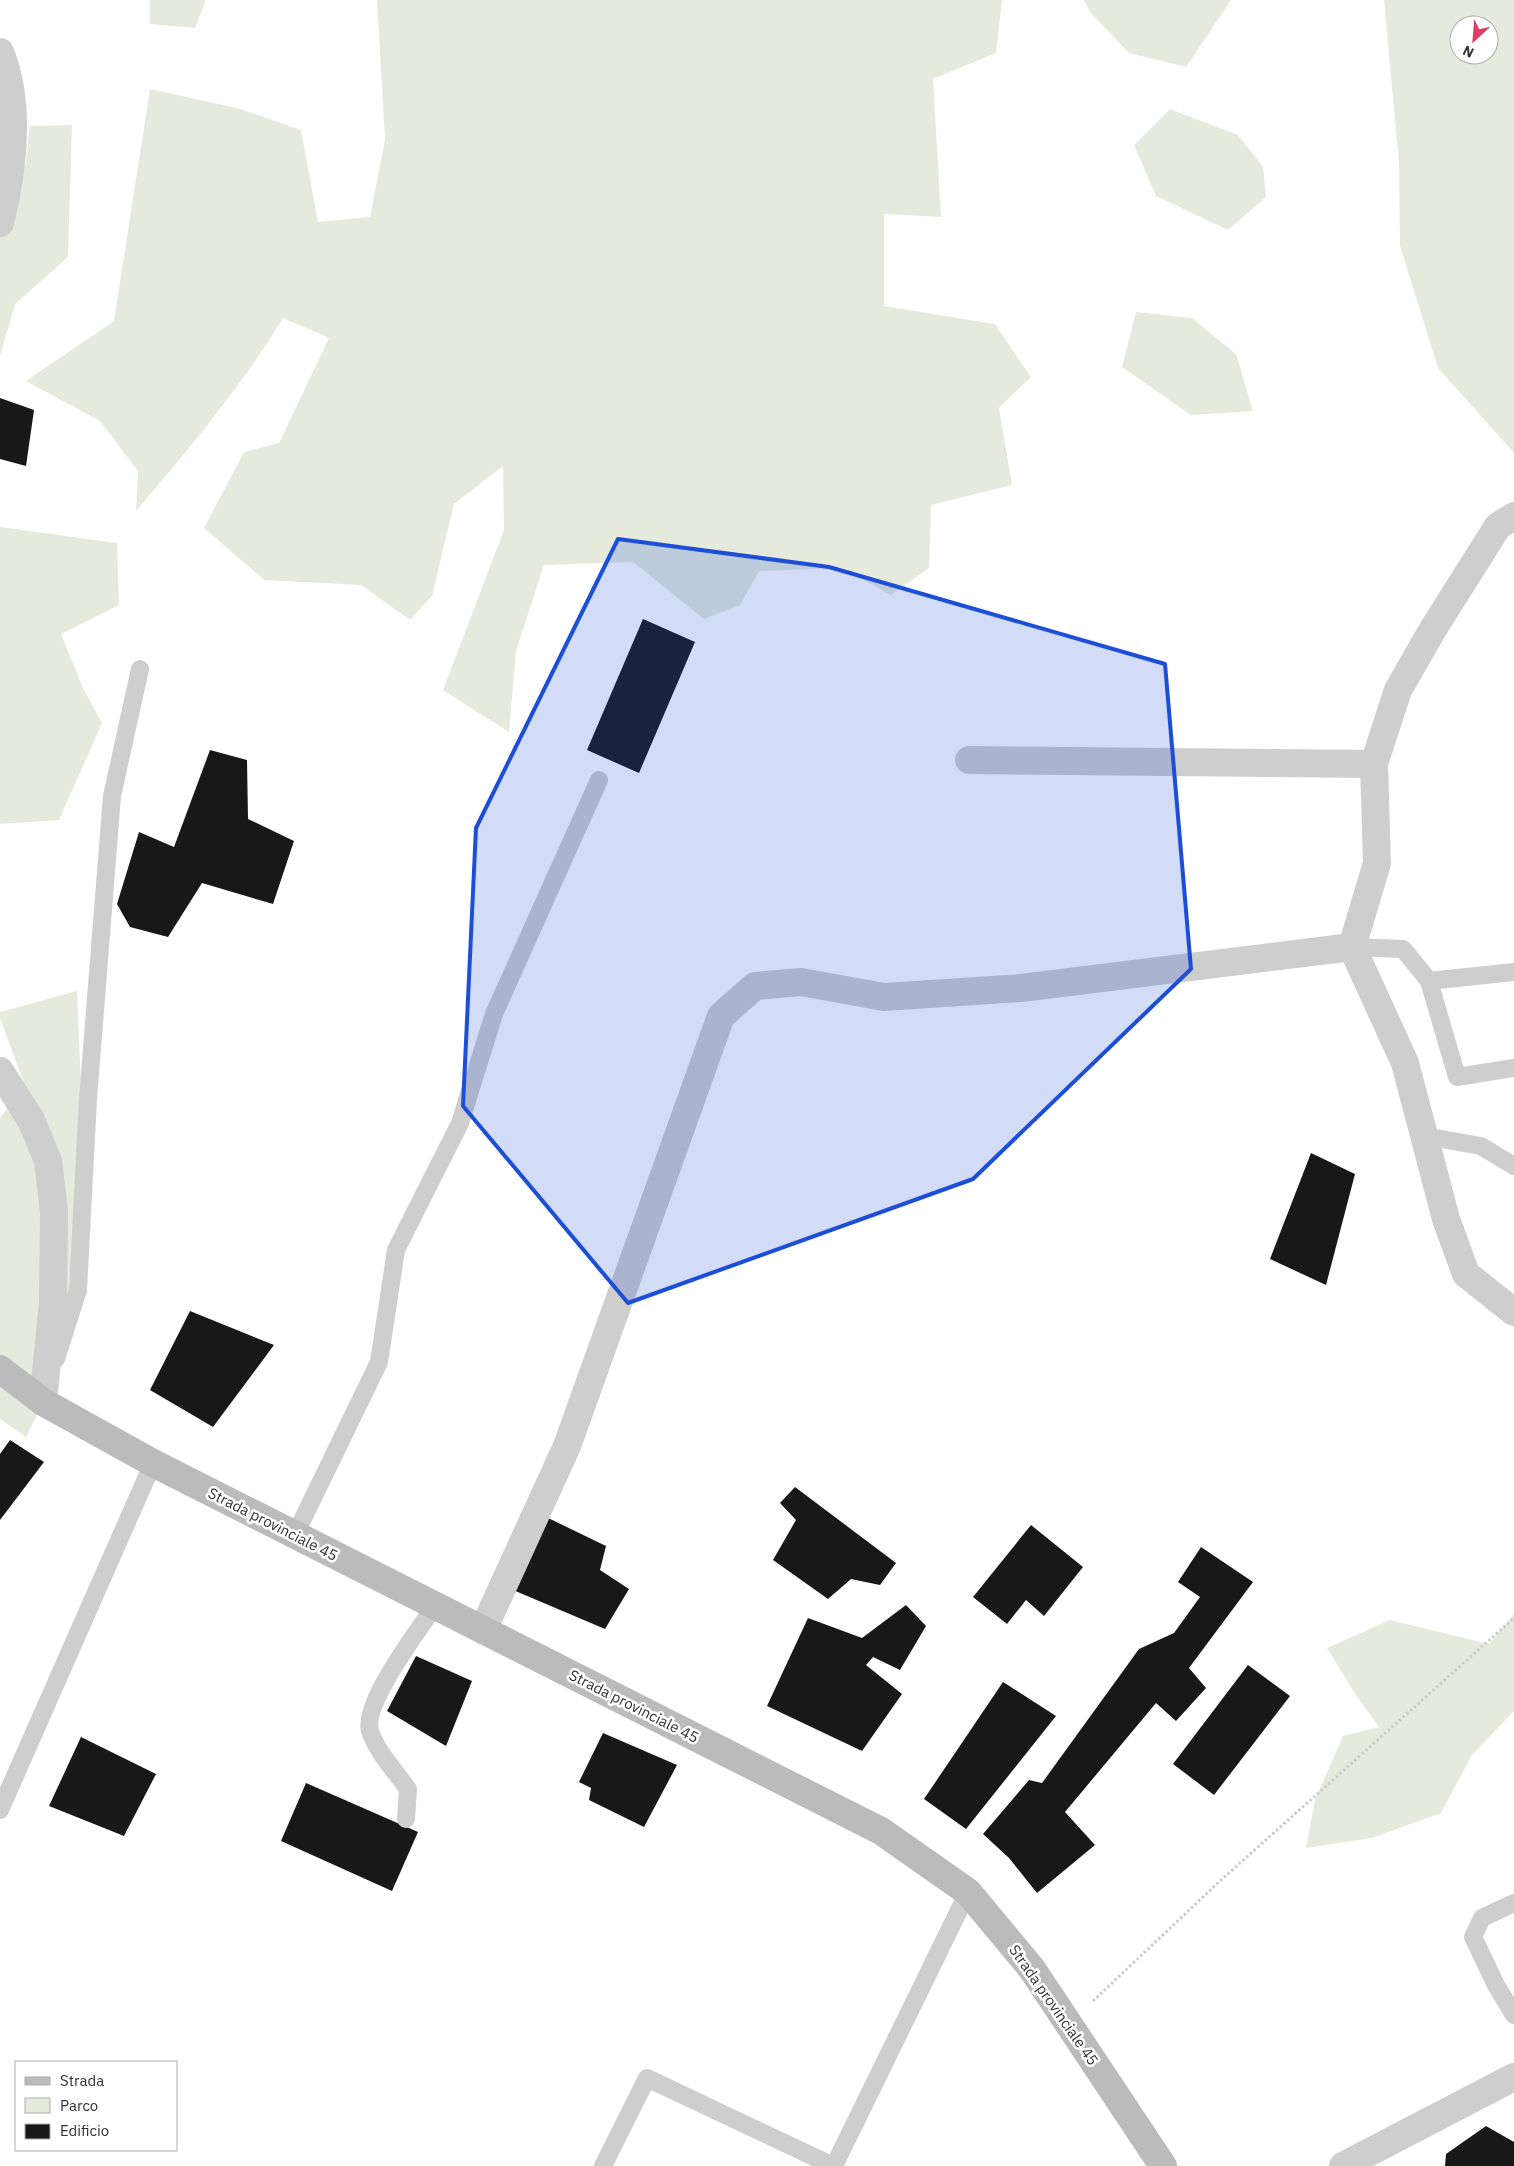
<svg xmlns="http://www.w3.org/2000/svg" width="1514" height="2166" viewBox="0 0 1514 2166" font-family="'IBM Plex Sans',sans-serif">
	<rect width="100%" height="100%" fill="#fff"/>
	<!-- green -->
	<g fill="#e6eadd" fill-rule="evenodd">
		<path d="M150,0H206L195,28L150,24Z"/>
		<path d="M377,0H1002L996,53L933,79L941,217L884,214V306L995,324L1031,377L999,408L1012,485L931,505L929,568L891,595L841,568L759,571L740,605L704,619L633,562L544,565L516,651L509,732L443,690L504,530L503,466L454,504L432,596L410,620L361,585L264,580L204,528L244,452L279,443L329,338L283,318C241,387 189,449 136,511L138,471L100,421L26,381L114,321L150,89L237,108L301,130L318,222L370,217L385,139Z"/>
		<path d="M1084,0H1231L1186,67L1129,53L1091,13Z"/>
		<path d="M1384,0H1514V453L1438,368L1400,246L1399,163ZM1459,25H1489V55H1459Z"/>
		<path d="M1170,109L1238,135L1263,167L1266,197L1228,230L1156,196L1134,145Z"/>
		<path d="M72,125L68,257L15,304L0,356V173L26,165L29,126Z"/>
		<path d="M1136,312L1192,318L1236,354L1253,411L1191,415L1122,367Z"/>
		<path d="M0,527L117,543L119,605L61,634L83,688L102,723L59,820L0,824Z"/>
		<path d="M77,991L86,1208L62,1365L26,1437L0,1419V1118L25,1086L0,1018V1012Z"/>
		<path d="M1514,1614V1711L1472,1755L1441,1813L1372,1838L1306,1848L1315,1800L1343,1736L1379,1727L1357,1697L1327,1648L1390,1620L1489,1644Z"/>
	</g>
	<!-- building -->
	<g fill="#181818">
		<path d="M0,398L34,410L26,466L0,459Z"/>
		<path d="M643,619L695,642L639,773L587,750Z"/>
		<path d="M210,750L247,760L248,819L294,841L273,904L202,883L168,937L130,927L117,904L139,832L174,847Z"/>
		<path d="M1311,1153L1355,1174L1326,1285L1270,1259Z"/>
		<path d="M190,1311L274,1345L213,1427L150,1390Z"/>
		<path d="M10,1440L44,1462L0,1520V1454Z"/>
		<path d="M795,1487L896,1563L880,1585L851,1579L828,1599L773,1560L796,1520L780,1503Z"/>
		<path d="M544,1516L606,1546L600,1570L629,1589L605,1629L513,1590Z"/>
		<path d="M1031,1525L1083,1567L1044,1616L1026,1600L1007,1624L973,1597Z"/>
		<path d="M1201,1547L1253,1582L1189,1668L1206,1688L1176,1721L1156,1703L1065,1812L1095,1845L1037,1893L1009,1858L983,1834L1029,1780L1042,1783L1139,1649L1174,1633L1200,1597L1178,1582Z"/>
		<path d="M906,1605L926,1626L900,1670L873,1657L866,1665L902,1694L862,1751L767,1706L808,1618L862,1638Z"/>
		<path d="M416,1656L472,1681L446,1746L387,1711Z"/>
		<path d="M1248,1665L1290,1696L1214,1795L1173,1764Z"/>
		<path d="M1003,1682L1056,1716L966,1829L924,1799Z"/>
		<path d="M603,1733L677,1765L644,1827L589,1800L591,1788L579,1782Z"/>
		<path d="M81,1737L156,1774L124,1836L49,1806Z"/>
		<path d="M306,1783L418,1832L392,1891L281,1841Z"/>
		<path d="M1486,2126L1514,2142V2166H1445L1446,2154Z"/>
	</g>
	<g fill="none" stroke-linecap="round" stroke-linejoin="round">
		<!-- path -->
		<path stroke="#cbcbcb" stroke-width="3" stroke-dasharray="2.5 2.5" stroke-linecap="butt" d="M1093,2001L1221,1880L1514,1618"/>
		<!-- lane -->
		<g stroke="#cecece" stroke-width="18">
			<path d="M1352,947L1403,949L1429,981L1457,1077L1514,1068"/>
			<path d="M1429,981L1514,972"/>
			<path d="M1424,1136L1481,1146L1514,1166"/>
			<path d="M56,1359L78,1290L88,1099L112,796L140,669"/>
			<path d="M295,1535L379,1362L396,1250L460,1123L494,1014L599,780"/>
			<path d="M0,1810L153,1463"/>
			<path d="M406,1819L408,1789C395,1771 377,1752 370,1731C362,1704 419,1629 435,1606"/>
			<path d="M1514,1903L1482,1918L1473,1937L1496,1985L1514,2015"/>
			<path d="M603,2166L647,2078L833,2166"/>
			<path d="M834,2166L968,1892"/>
		</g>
		<!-- street -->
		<g stroke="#cecece" stroke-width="28">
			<path d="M0,52C21,104 13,170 0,223"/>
			<path d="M1514,516L1498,526L1433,629L1398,690L1374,764L1377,863L1352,947L1405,1063L1446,1219L1466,1274L1514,1312"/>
			<path d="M969,760L1374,764"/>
			<path d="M0,1071L31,1120L48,1161L54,1212L53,1302L43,1402"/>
			<path d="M483,1630L567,1446L721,1016L755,986L801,982L884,997L1021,988L1352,947"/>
			<path d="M1343,2166L1514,2077"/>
		</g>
		<!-- secondary -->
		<path stroke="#bbb" stroke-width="28" d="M0,1369L43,1402L153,1463L881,1831L968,1892L1032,1969L1163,2166"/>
	</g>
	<!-- marked area -->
	<path fill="#1d4ed8" fill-opacity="0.2" stroke="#1d4ed8" stroke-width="4" stroke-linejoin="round" d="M618,539L829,567L1165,664L1191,969L973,1179L628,1303L463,1106L476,828Z"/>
	<g text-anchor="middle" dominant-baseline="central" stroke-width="5" stroke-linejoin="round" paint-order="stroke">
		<!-- street labels -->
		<g font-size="15" fill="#313131" stroke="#fff">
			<text transform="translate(273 1524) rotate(27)">Strada provinciale 45</text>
			<text transform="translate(634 1706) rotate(27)">Strada provinciale 45</text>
			<text transform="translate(1054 2005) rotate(55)">Strada provinciale 45</text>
		</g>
	</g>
	<!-- legend -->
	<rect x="15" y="2061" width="162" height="90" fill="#ffffff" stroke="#adadad"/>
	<rect x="25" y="2077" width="25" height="8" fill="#bbbbbb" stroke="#adadad"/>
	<text x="60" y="2086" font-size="15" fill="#313131">Strada</text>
	<rect x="25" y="2098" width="25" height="15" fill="#e6eadd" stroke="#adadad"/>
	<text x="60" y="2111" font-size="15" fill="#313131">Parco</text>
	<rect x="25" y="2124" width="25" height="15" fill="#181818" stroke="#adadad"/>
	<text x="60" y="2136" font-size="15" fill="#313131">Edificio</text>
	<!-- north arrow -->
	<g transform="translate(1474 40) rotate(206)"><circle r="24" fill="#ffffff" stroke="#adadad"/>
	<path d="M0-4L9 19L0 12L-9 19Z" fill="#df3c63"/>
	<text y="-8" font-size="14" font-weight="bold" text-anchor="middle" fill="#313131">N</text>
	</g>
</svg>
